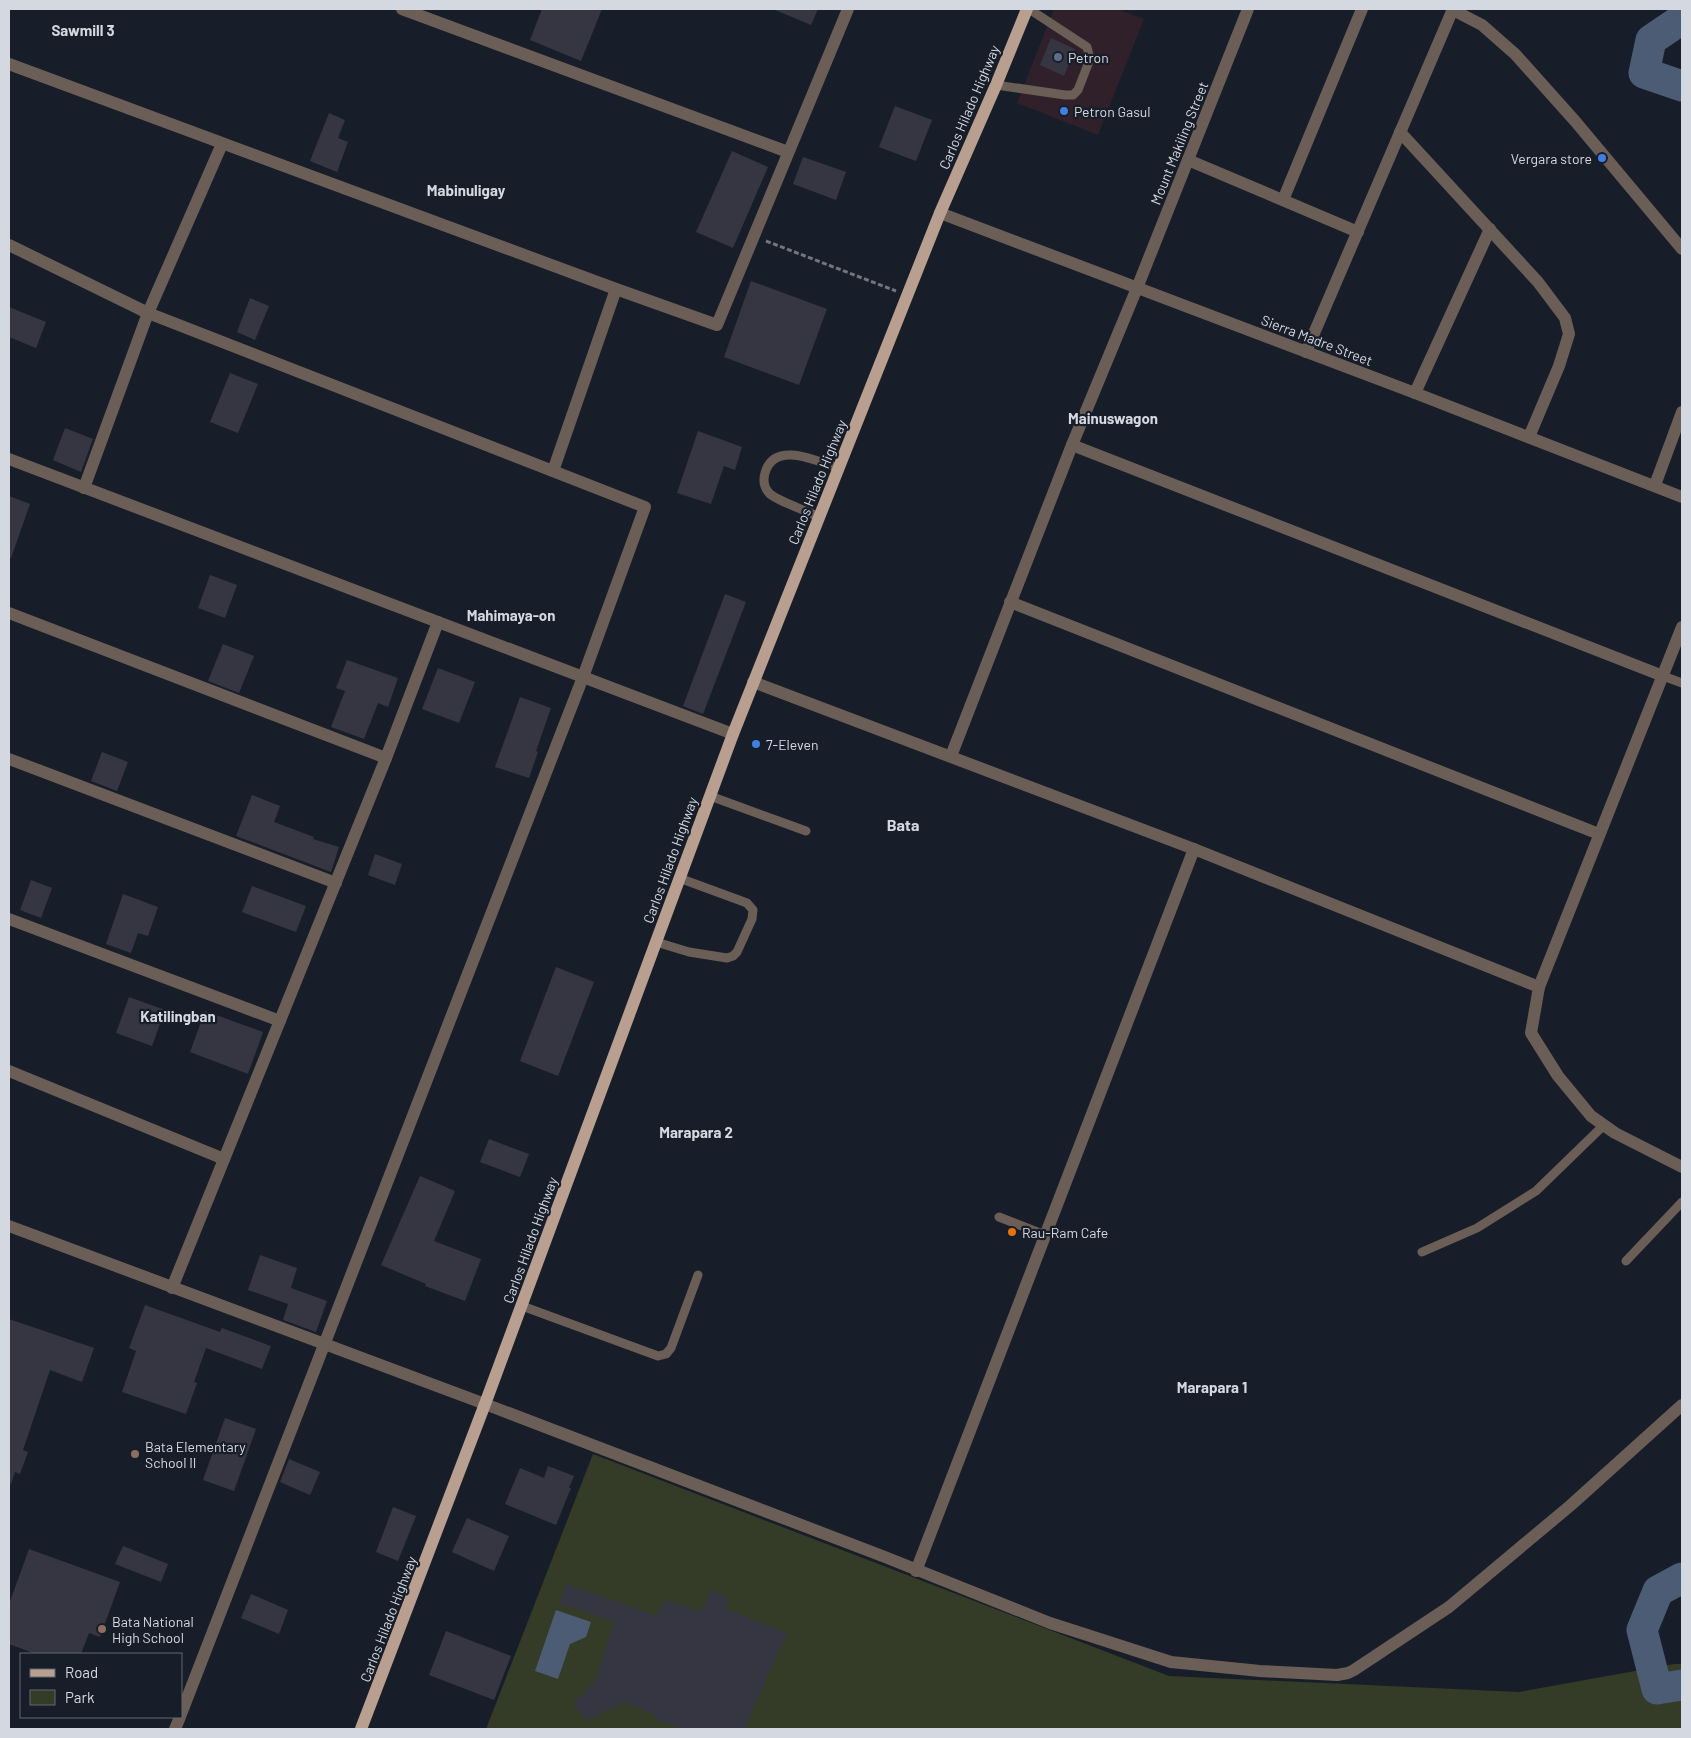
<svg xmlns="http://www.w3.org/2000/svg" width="1691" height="1738" viewBox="0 0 1691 1738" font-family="Barlow,sans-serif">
	<rect width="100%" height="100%" fill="#181e29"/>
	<!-- commercial -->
	<path fill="#2f202a" d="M1054,9H1118L1144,19L1098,135L1017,103Z"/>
	<!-- green -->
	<path fill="#343b26" d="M593,1454L1169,1676L1519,1692L1674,1664H1682V1729H486Z"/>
	<!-- water -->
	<path fill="#4b5c74" d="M556,1610L591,1622L586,1637L570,1644L558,1679L535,1671Z"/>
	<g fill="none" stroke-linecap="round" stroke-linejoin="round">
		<!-- river -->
		<g stroke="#4b5c74" stroke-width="31">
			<path d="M1682,19L1651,40L1644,73L1682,86"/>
			<path d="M1682,1578L1658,1591L1642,1630L1657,1689L1682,1685"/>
		</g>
	</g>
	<!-- building -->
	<g fill="#363643">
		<path d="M542,9H602L581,61L530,40Z"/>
		<path d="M773,9H818L811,25Z"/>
		<path d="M1051,38L1075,49L1064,76L1040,65Z"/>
		<path d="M895,106L932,120L916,161L879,147Z"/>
		<path d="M329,113L345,120L338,138L348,142L337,172L310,161Z"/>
		<path d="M732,151L768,167L733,248L696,232Z"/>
		<path d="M803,157L846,172L836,200L793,184Z"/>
		<path d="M751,281L827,309L799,385L724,357Z"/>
		<path d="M250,298L269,306L255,340L237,332Z"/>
		<path d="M9,307L46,322L36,348L9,337Z"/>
		<path d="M230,373L258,384L238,433L210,422Z"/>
		<path d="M65,428L93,439L81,472L53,460Z"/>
		<path d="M698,431L742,447L735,470L724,466L711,504L677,493Z"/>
		<path d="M9,496L30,504L11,558H9Z"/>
		<path d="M210,575L237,585L225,618L198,608Z"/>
		<path d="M725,594L746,602L703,714L683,706Z"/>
		<path d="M223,644L254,656L239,693L208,681Z"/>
		<path d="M347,660L398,678L388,707L378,703L364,739L331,727L345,691L336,688Z"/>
		<path d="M438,668L475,682L459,723L422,709Z"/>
		<path d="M520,697L551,708L536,751L538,752L529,778L495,767Z"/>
		<path d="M102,752L128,762L117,791L91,781Z"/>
		<path d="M252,795L280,806L274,822L314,837L313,839L339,847L331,872L236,836Z"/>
		<path d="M375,854L402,864L395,885L368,875Z"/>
		<path d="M31,880L52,888L41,918L20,910Z"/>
		<path d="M252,886L306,906L296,932L242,912Z"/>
		<path d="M123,894L158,907L148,936L138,933L131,953L106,944Z"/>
		<path d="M556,967L594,982L558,1076L520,1061Z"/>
		<path d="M129,997L165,1010L152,1046L116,1033Z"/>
		<path d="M205,1011L263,1032L248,1074L190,1052Z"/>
		<path d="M489,1139L529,1154L520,1177L480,1162Z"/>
		<path d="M420,1176L455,1191L434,1241L481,1259L465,1301L425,1286L426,1284L381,1265Z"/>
		<path d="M260,1255L297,1268L291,1288L327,1301L316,1332L283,1320L288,1304L248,1290Z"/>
		<path d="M145,1305L220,1332L222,1328L271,1346L262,1369L206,1348L194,1382L197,1383L186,1414L122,1392L136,1351L129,1348Z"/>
		<path d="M9,1319L94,1348L82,1382L50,1370L23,1450L28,1452L20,1474L15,1472L11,1484L9,1483Z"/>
		<path d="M225,1418L256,1429L234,1491L203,1480Z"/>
		<path d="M289,1459L320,1472L310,1495L280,1482Z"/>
		<path d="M548,1466L574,1476L569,1488H571L556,1525L505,1504L520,1468L544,1478Z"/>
		<path d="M393,1507L416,1516L398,1561L376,1552Z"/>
		<path d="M467,1518L509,1536L494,1571L452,1552Z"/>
		<path d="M123,1546L168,1564L161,1582L115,1564Z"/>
		<path d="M29,1549L120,1582L100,1637L89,1633L81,1654H36L9,1644V1604Z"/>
		<path d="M567,1584L656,1616L666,1600L701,1612L711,1590L729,1598L725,1609L787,1633L744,1729H683L656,1720L653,1714L624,1702L587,1721L573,1702L584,1694L595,1680L615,1622L559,1603Z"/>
		<path d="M251,1594L288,1610L279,1634L241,1618Z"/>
		<path d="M446,1631L511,1656L494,1700L429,1675Z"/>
	</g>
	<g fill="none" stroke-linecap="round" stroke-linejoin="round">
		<!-- path -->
		<path stroke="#70757e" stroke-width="3" stroke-dasharray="5 2.5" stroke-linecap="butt" d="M766,241L896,291"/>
		<!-- lane -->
		<g stroke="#6a5e56" stroke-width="9">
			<path d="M996,85L1065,95H1073L1078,90L1090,59L1087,47L1029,9"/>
			<path d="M819,517C807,511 778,501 770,494C764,488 763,480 765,473C774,440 817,461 838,468"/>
			<path d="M1663,676L1682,683"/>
			<path d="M710,796L806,831"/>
			<path d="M656,942L689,952L727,958L733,956L737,952L752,919L753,910L747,903L679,878"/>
			<path d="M999,1217L1045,1235"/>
			<path d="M1422,1252L1477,1228L1536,1191L1604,1125"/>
			<path d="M1626,1261L1682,1202"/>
			<path d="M522,1306L658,1356L666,1354L671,1348L698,1275"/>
		</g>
		<!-- street -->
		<g stroke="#6a5e56" stroke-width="12">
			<path d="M402,9L788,152"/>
			<path d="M1453,10L1482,25L1515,54L1575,121L1682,249"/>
			<path d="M9,64L616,289L717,325L848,9"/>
			<path d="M1400,132L1538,282L1565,318L1569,334L1559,366L1529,437"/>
			<path d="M1188,160L1358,232"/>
			<path d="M1283,200L1362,9"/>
			<path d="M940,213L1415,393L1682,497"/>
			<path d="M9,245L148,313L645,507L583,677L181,1714"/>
			<path d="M1306,352L1453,9"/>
			<path d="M1415,393L1490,229"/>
			<path d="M1072,445L1663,676"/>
			<path d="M9,459L733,734"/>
			<path d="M553,471L616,289"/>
			<path d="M1655,485L1682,412"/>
			<path d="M84,488L148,313L222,144"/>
			<path d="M1010,602L1599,834"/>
			<path d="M9,613L386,758"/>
			<path d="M1682,627L1539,987L1531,1033L1558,1076L1591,1116L1615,1133L1682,1167"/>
			<path d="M753,682L1194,849L1539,987"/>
			<path d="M951,756L1072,445L1137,288L1248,9"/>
			<path d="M9,759L336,883"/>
			<path d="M9,919L280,1021"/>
			<path d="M9,1071L224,1159"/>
			<path d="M9,1226L485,1404L885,1557L1050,1623L1171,1662L1260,1671L1337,1675L1348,1673L1354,1670L1449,1607L1571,1505L1682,1405"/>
			<path d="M172,1288L386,758L438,622"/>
			<path d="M916,1571L1194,849"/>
			<path d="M175,1729L180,1717"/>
		</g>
		<!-- primary -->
		<path stroke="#b89f8f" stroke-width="12" d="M361,1729L485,1404L733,734L940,213L996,85L1027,9"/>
	</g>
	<!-- markers -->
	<circle fill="#5c6f8a" stroke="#181e29" stroke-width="2" cx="1058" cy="57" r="5"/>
	<g fill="#3f7fe0" stroke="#181e29" stroke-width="2">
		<circle cx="1064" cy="111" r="5"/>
		<circle cx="1602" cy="158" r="5"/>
		<circle cx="756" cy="744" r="5"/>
	</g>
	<circle fill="#e8710a" stroke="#181e29" stroke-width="2" cx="1012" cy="1232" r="5"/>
	<g fill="#8d6e63" stroke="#181e29" stroke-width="2">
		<circle cx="135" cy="1454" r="5"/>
		<circle cx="102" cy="1629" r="5"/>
	</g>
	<g text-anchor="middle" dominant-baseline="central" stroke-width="4.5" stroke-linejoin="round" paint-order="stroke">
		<!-- poi labels -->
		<g font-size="14" fill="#d4d8e0" stroke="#181e29" text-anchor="start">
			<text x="1068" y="57">Petron</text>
			<text x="1074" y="111">Petron Gasul</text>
			<text x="1592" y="158" text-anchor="end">Vergara store</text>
			<text x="766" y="744">7-Eleven</text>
			<text x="1022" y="1232">Rau-Ram Cafe</text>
			<text x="145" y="1446">Bata Elementary<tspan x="145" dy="16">School II</tspan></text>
			<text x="112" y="1621">Bata National<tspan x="112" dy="16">High School</tspan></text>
		</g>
		<!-- street labels -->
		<g font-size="14" fill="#d4d8e0" stroke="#181e29">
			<text transform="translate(969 107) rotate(-67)">Carlos Hilado Highway</text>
			<text transform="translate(1179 143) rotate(-68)">Mount Makiling Street</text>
			<text transform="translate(1317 340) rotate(21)">Sierra Madre Street</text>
			<text transform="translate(817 482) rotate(-68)">Carlos Hilado Highway</text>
			<text transform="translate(670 860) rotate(-70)">Carlos Hilado Highway</text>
			<text transform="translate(530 1240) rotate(-70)">Carlos Hilado Highway</text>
			<text transform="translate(388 1619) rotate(-69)">Carlos Hilado Highway</text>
		</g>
		<!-- neighbourhood labels -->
		<g font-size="15" font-weight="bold" fill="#d4d8e0" stroke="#181e29">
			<text x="83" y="30">Sawmill 3</text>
			<text x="466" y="190">Mabinuligay</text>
			<text x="1113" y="418">Mainuswagon</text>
			<text x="511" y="615">Mahimaya-on</text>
			<text x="178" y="1016">Katilingban</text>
			<text x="696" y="1132">Marapara 2</text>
			<text x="1212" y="1387">Marapara 1</text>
		</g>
		<!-- quarter labels -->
		<g font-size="16" font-weight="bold" fill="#d4d8e0" stroke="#181e29">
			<text x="903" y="824">Bata</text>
		</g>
	</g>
	<!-- border -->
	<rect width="1691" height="1738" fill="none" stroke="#d4d8e0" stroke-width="20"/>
	<!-- legend -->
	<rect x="20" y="1653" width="162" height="65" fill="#181e29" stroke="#636872"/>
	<rect x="30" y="1669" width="25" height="8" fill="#b89f8f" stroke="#636872"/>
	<text x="65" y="1678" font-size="15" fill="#d4d8e0">Road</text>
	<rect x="30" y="1690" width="25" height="15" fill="#343b26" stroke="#636872"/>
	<text x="65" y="1703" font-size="15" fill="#d4d8e0">Park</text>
</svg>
